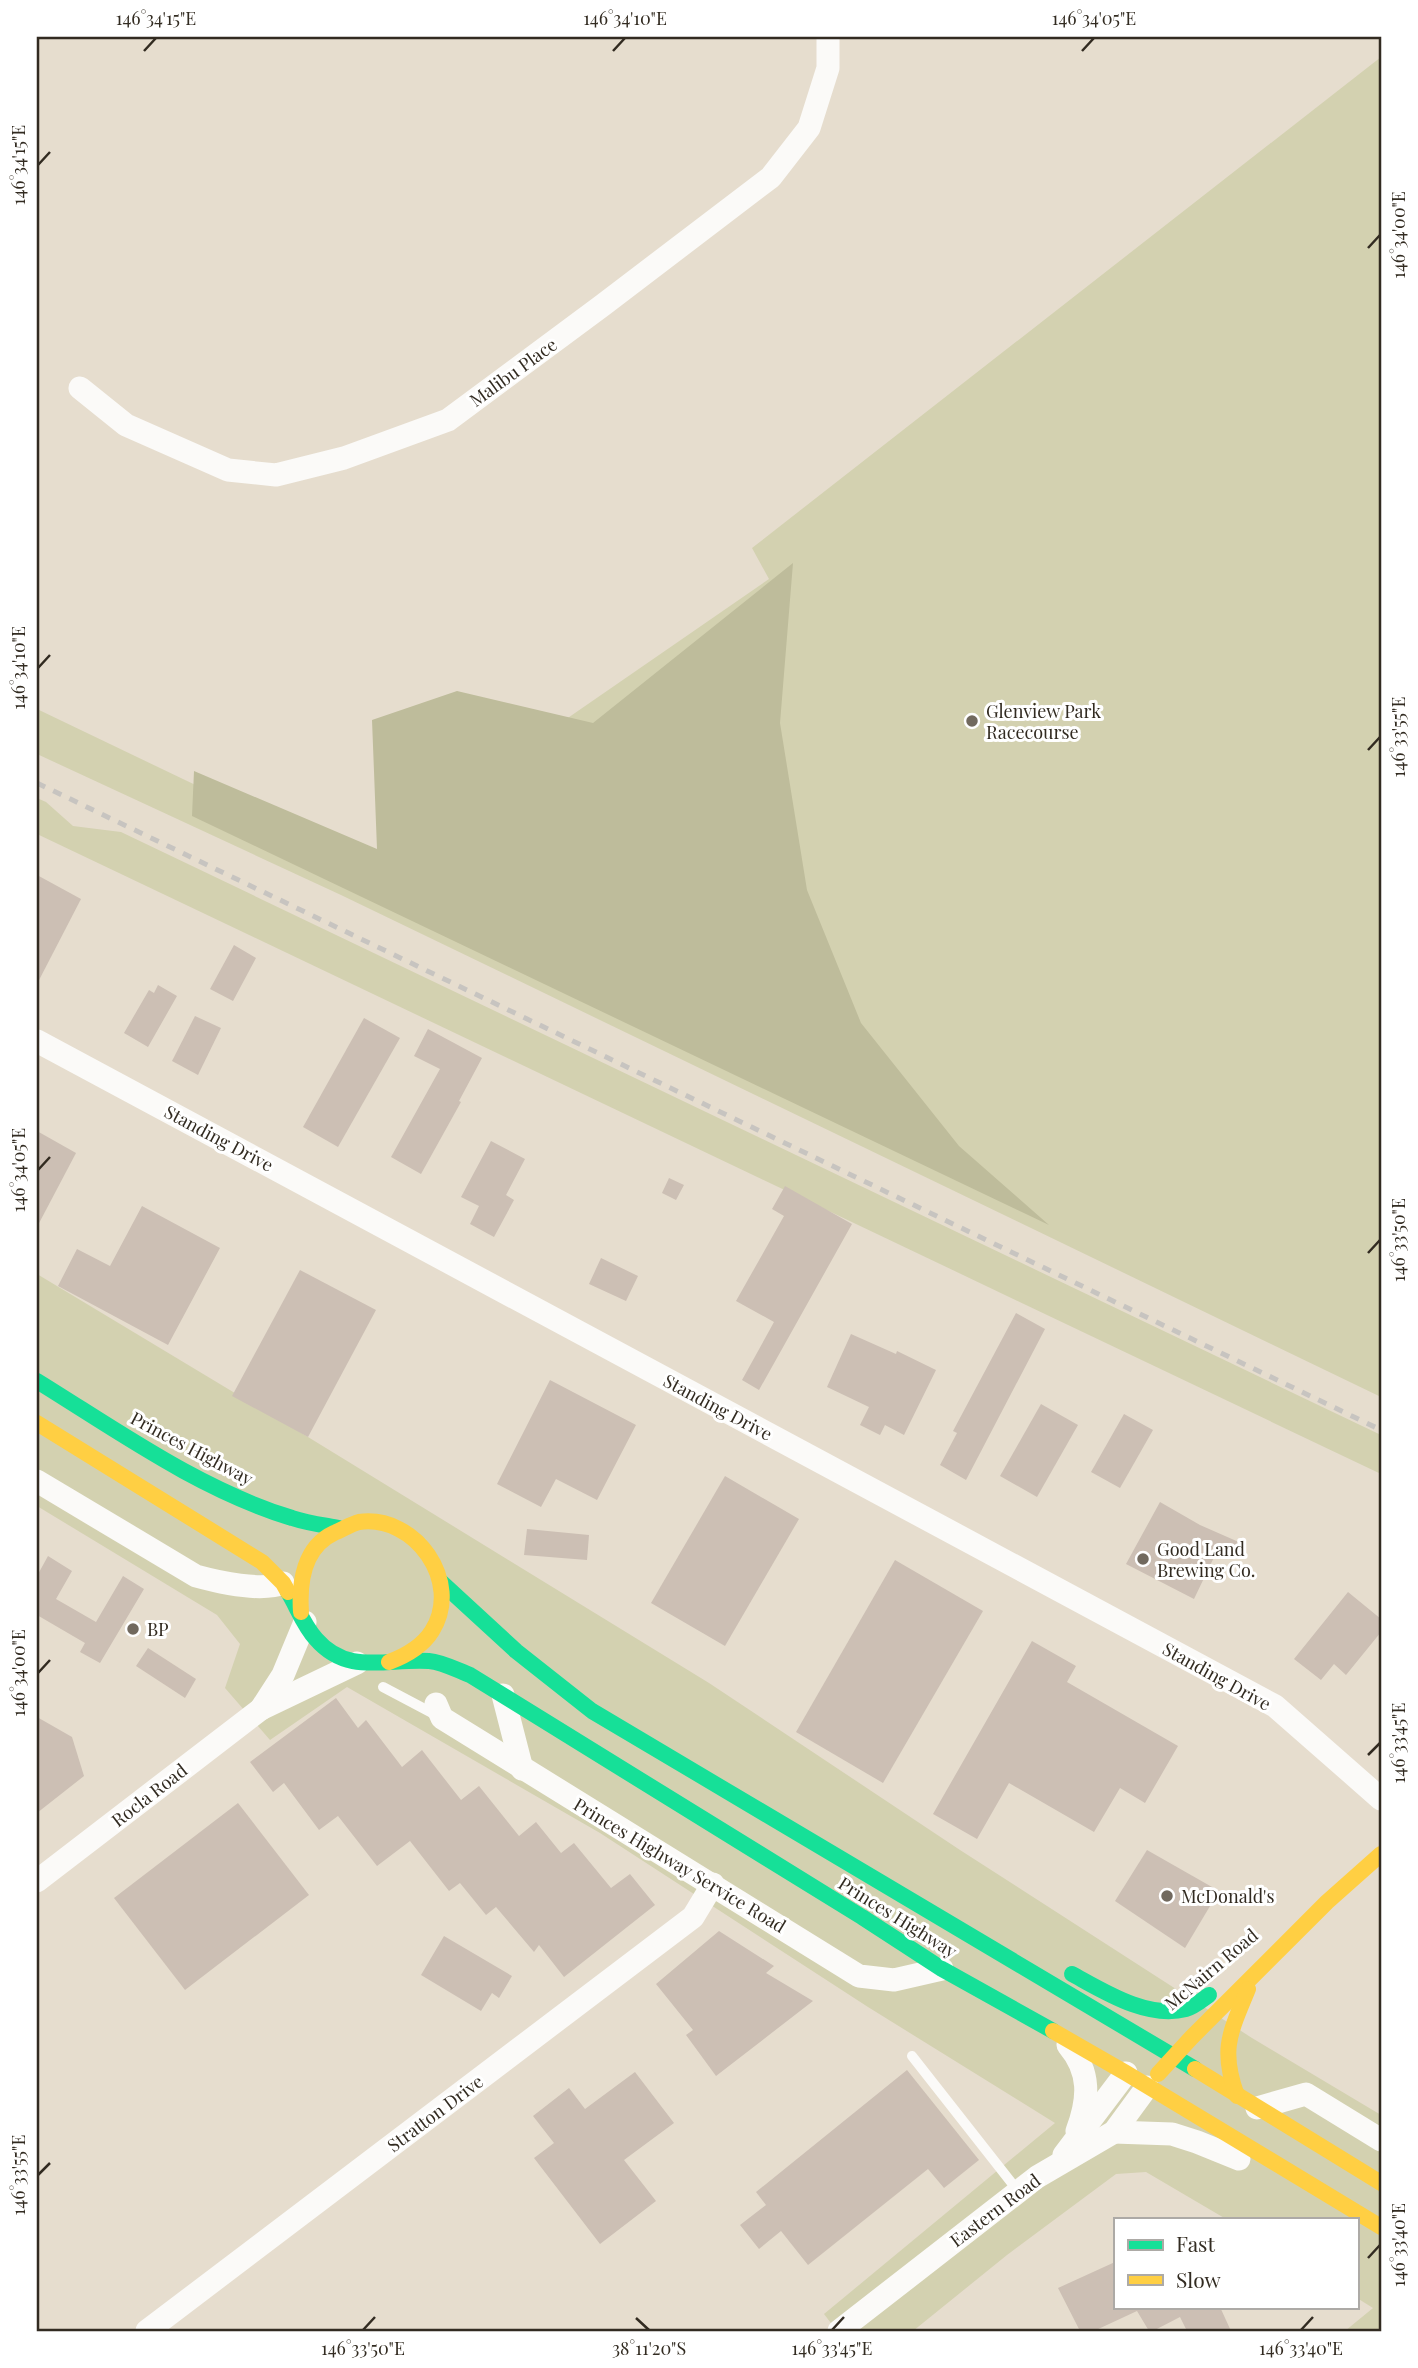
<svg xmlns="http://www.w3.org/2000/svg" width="1418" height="2368" viewBox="0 0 1418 2368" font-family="'Playfair Display',serif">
	<rect width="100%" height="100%" fill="#e6ddce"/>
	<!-- green -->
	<g fill="#d3d1b0">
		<path d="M1381,57V1397L341,895L37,754V709L358,863L769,579L752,548Z"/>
		<path d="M37,798L46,802L73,826L121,832L1381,1435V1474L37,834Z"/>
		<path d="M37,1274L308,1437L709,1683L960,1850L1252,2038L1381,2115V2331H1345L1373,2308L1357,2298V2219H1226L1146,2172L1116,2174L1007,2255L913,2331H837L824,2314L1055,2123L868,2007L600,1833L347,1687L270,1740L225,1688L240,1644L217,1615L37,1506Z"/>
	</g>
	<!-- forest -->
	<path fill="#bebc9b" d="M793,563L780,723L807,890L861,1023L959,1146L1049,1225L192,816L194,771L377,849L372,720L457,691L593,723Z"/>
	<!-- building -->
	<g fill="#ccbfb4">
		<path d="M37,875L81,899L37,984Z"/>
		<path d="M234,945L256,958L233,1001L210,989Z"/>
		<path d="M158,985L177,996L148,1047L124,1033L149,990L154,993Z"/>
		<path d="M195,1016L221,1028L198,1075L172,1061Z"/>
		<path d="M364,1018L400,1038L338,1147L303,1127Z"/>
		<path d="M428,1029L482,1058L459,1101L461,1102L421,1174L391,1157L440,1069L414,1056Z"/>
		<path d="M37,1131L76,1153L37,1227Z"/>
		<path d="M491,1141L525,1159L506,1195L514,1200L494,1237L470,1224L479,1206L461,1197Z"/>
		<path d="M669,1178L684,1185L676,1200L662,1193Z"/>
		<path d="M785,1186L852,1224L759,1390L742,1380L774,1322L736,1301L784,1216L772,1209Z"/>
		<path d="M142,1206L220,1248L168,1345L58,1286L77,1249L110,1266Z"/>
		<path d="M601,1258L638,1276L626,1301L589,1284Z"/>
		<path d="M300,1270L376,1310L308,1437L232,1396Z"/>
		<path d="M1016,1313L1045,1329L966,1480L940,1465L957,1433L953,1431Z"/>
		<path d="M851,1334L896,1354L897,1351L936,1370L904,1435L885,1425L880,1435L860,1425L869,1407L827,1387Z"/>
		<path d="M550,1380L636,1425L597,1500L556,1479L541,1507L497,1484Z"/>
		<path d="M1041,1404L1078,1425L1037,1497L1000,1476Z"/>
		<path d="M1124,1414L1153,1430L1120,1488L1091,1472Z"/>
		<path d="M725,1476L799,1519L725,1646L651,1603Z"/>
		<path d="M1160,1502L1200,1525L1241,1543L1233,1559L1217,1551L1194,1599L1126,1564Z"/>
		<path d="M527,1529L589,1535L587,1560L524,1555Z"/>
		<path d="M48,1556L72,1571L56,1599L96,1622L123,1576L144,1589L100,1663L80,1652L85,1643L37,1615V1576Z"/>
		<path d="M895,1560L983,1611L883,1783L796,1732Z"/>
		<path d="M1348,1592L1381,1619V1632L1346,1675L1334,1664L1321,1680L1294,1659Z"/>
		<path d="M1032,1641L1076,1666L1067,1682L1178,1746L1145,1803L1120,1788L1094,1832L1009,1783L977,1839L933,1814Z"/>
		<path d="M148,1648L196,1679L185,1698L136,1666Z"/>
		<path d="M336,1698L358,1728L366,1720L402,1767L422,1750L461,1800L479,1786L519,1836L536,1822L561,1853L574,1843L611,1888L630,1874L655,1905L564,1977L539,1945L534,1952L496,1907L486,1915L460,1883L449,1891L410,1841L377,1866L338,1816L319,1830L284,1783L273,1792L250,1762Z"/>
		<path d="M37,1717L72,1737L84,1776L37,1813Z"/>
		<path d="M238,1803L309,1895L185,1990L114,1898Z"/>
		<path d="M1147,1850L1219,1891L1185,1948L1115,1901Z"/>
		<path d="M719,1931L774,1966L766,1973L813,2001L716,2076L686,2035L693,2030L656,1984Z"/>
		<path d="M444,1936L512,1976L499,1998L492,1993L481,2011L421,1975Z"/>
		<path d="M907,2070L979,2160L944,2188L928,2169L808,2265L781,2231L759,2249L740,2225L766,2205L756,2192Z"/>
		<path d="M635,2072L674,2123L624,2160L656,2201L600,2244L534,2158L554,2143L533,2116L569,2088L585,2109Z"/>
		<path d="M1115,2262V2307H1220L1231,2331H1187L1180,2317L1153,2331H1149L1137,2311L1094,2331H1080L1058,2288Z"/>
	</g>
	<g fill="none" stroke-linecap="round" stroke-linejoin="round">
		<!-- lane -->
		<g stroke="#fbfaf8" stroke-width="10">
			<path d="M383,1687L436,1715"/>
			<path d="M912,2056L1018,2191"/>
		</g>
		<!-- street -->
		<g stroke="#fbfaf8" stroke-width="23">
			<path d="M80,388L126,425L228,470L276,475L344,458L448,420L603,305L771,177L809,128L828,68V37"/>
			<path d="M37,1041L1275,1706L1381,1799"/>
			<path d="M37,1481L196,1576C218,1582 262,1592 283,1583"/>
			<path d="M503,1695L522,1769"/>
			<path d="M436,1704L442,1718L859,1976L894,1980L942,1969"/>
			<path d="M261,1709L283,1675L305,1622"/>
			<path d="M37,1881L261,1709L357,1663"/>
			<path d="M1068,2045C1091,2072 1089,2099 1077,2131"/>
			<path d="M1257,2108L1306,2094L1381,2140"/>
			<path d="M1114,2132L1172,2134L1197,2142L1239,2159"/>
			<path d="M1064,2155L1126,2073"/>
			<path d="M147,2331L693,1917L713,1884"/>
			<path d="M839,2331L1037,2177L1114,2132L1147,2087"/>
		</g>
		<!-- fast -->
		<g stroke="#16e098" stroke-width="16">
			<path d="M37,1381C118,1431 200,1490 292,1518C307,1523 323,1525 339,1528"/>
			<path d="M441,1582L516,1651L592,1711L1195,2069"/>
			<path d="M288,1592C297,1607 304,1626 316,1639C348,1676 387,1658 429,1661C442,1662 457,1670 470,1675L862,1917L942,1969L1053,2031"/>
			<path d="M1072,1974C1105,1992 1147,2019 1186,2009C1194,2007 1202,2000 1209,1995"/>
		</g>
		<!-- slow -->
		<g stroke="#ffcf43" stroke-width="16">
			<path d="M37,1423L262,1562L283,1583L288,1592"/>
			<path d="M301,1612C299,1582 304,1547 334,1533C342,1530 351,1524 359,1522C415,1514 463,1582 432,1631C422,1647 405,1656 389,1662"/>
			<path d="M1053,2031L1126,2073L1381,2227"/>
			<path d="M1195,2069L1381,2183"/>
			<path d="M1158,2074L1191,2038L1327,1902L1381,1854"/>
			<path d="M1237,2096C1220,2049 1230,2033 1248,1989"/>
		</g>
		<!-- rail -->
		<path stroke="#c7c4c0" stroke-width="5" stroke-dasharray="9 9" stroke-linecap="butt" d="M37,783L1381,1430"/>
	</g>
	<!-- ticks -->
	<path fill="none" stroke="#322b21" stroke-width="2.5" d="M144,51L156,38M613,51L625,38M1082,51L1094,38M38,165L50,152M1368,248L1380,235M38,668L50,655M1368,750L1380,737M38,1170L50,1157M1368,1253L1380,1240M38,1673L50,1660M1368,1755L1380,1743M38,2175L50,2163M1368,2258L1380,2245M636,2318L649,2330M363,2330L375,2317M832,2330L844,2317M1301,2330L1313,2317"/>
	<!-- markers -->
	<g fill="#71695e" stroke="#fff" stroke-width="2.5">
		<circle cx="972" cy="721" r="7"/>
		<circle cx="1143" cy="1559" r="7"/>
		<circle cx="133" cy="1629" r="7"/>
		<circle cx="1167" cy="1896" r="7"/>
	</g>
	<g text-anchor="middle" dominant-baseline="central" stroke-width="6" stroke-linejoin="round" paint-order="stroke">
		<!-- street labels -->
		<g font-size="18" fill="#322b21" stroke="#fff">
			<text transform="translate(513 372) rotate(-36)">Malibu Place</text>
			<text transform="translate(219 1138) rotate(28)">Standing Drive</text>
			<text transform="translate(718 1407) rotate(28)">Standing Drive</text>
			<text transform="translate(192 1448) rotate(28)">Princes Highway</text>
			<text transform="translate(1217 1676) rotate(29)">Standing Drive</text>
			<text transform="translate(149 1795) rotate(-38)">Rocla Road</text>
			<text transform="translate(680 1865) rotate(31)">Princes Highway Service Road</text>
			<text transform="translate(898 1917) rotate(32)">Princes Highway</text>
			<text transform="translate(1211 1969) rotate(-40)">McNairn Road</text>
			<text transform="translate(435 2113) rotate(-37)">Stratton Drive</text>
			<text transform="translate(995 2210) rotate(-37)">Eastern Road</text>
		</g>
		<!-- poi labels -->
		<g font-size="18" fill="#322b21" stroke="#fff" text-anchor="start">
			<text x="986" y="711">Glenview Park<tspan x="986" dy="21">Racecourse</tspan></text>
			<text x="1157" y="1549">Good Land<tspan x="1157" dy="21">Brewing Co.</tspan></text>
			<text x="147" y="1629">BP</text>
			<text x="1181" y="1896">McDonald's</text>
		</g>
	</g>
	<!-- border -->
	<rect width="1418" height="2368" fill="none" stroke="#ffffff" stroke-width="77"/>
	<!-- legend -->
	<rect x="1114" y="2218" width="245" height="91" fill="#ffffff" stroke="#adaaa6" stroke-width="2"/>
	<rect x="1128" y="2240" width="35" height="10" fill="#16e098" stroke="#adaaa6" stroke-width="2"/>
	<text x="1176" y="2252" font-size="21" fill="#322b21">Fast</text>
	<rect x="1128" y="2275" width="35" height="10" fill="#ffcf43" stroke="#adaaa6" stroke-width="2"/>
	<text x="1176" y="2288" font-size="21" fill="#322b21">Slow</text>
	<rect x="38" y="38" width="1342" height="2292" fill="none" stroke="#322b21" stroke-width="2.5"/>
	<g font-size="18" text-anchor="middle" fill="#322b21">
		<text x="156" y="25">146°34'15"E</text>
		<text x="625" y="25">146°34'10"E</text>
		<text x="1094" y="25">146°34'05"E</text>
		<text transform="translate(19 165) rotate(-90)" y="6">146°34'15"E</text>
		<text transform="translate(1399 235) rotate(-90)" y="6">146°34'00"E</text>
		<text transform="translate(19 668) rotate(-90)" y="6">146°34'10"E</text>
		<text transform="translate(1399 737) rotate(-90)" y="6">146°33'55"E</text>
		<text transform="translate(19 1170) rotate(-90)" y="6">146°34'05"E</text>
		<text transform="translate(1399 1240) rotate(-90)" y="6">146°33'50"E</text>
		<text transform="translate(19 1673) rotate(-90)" y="6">146°34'00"E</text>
		<text transform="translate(1399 1743) rotate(-90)" y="6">146°33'45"E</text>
		<text transform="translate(19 2175) rotate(-90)" y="6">146°33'55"E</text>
		<text transform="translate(1399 2245) rotate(-90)" y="6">146°33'40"E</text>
		<text x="363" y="2355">146°33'50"E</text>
		<text x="649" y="2355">38°11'20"S</text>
		<text x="832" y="2355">146°33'45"E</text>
		<text x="1301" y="2355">146°33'40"E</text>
	</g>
</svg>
